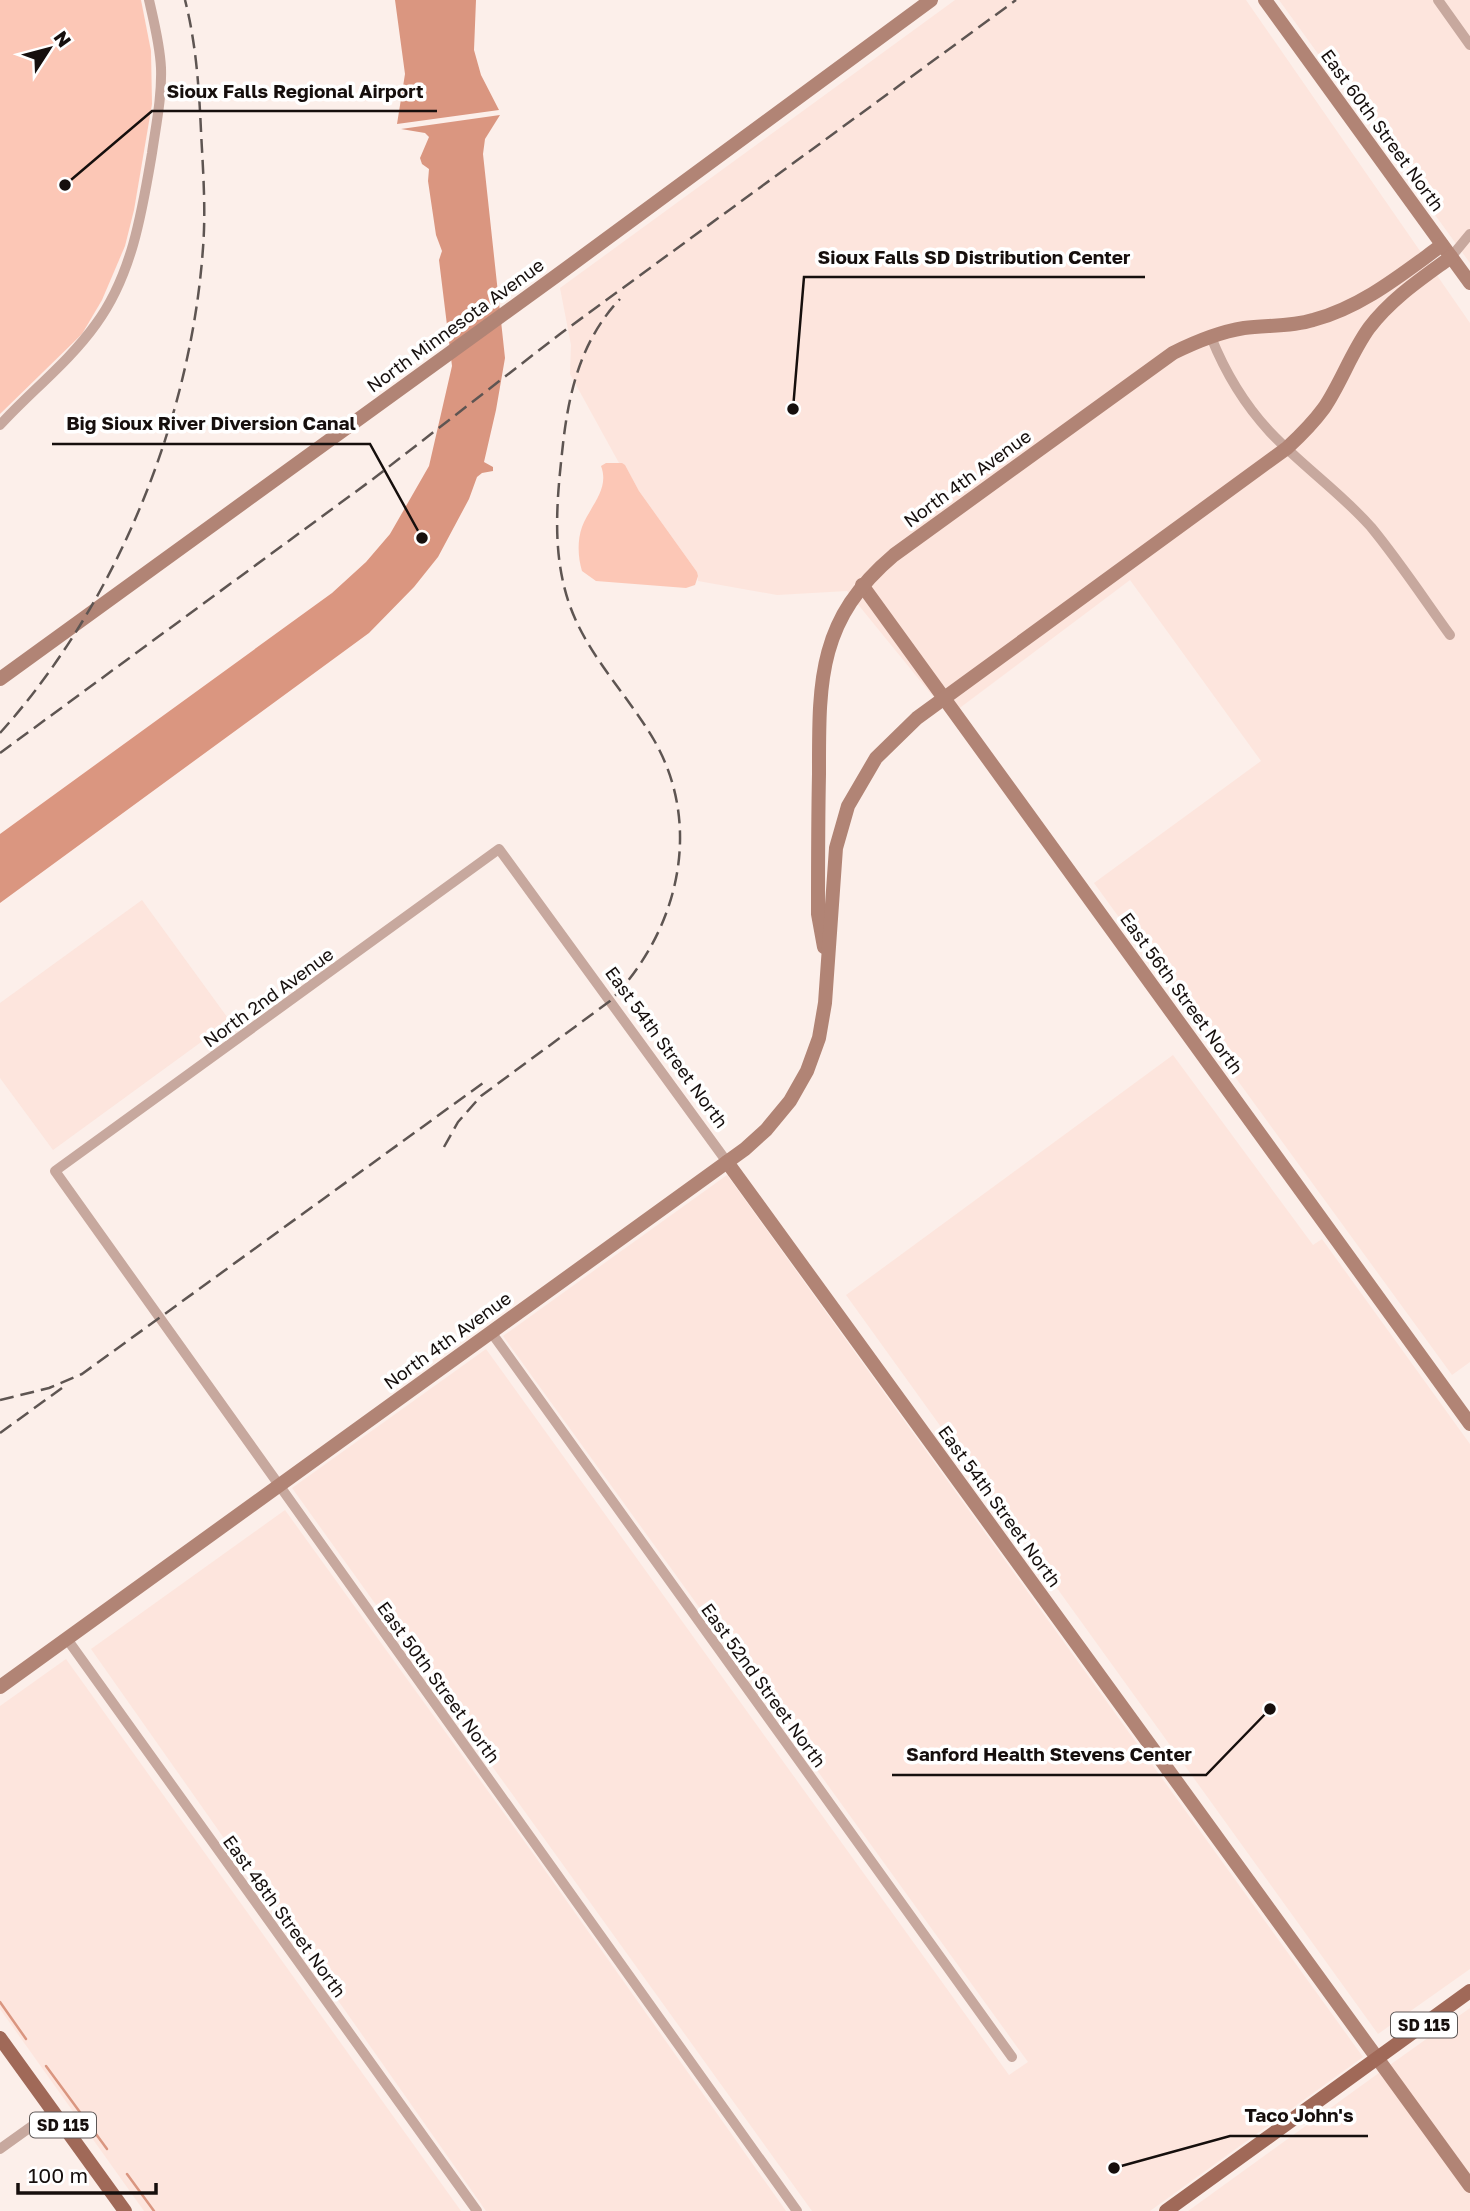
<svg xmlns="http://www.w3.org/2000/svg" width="1470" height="2211" viewBox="0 0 1470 2211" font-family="'Golos Text',sans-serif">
	<rect width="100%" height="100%" fill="#fcefea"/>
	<!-- built -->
	<g fill="#fde5dd">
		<path d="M955,0H1246L1470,323V1362L1452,1375L1094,883L1261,761L1130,580L949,716L847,591L777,595L698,581L697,572L692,565L639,491L625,466L619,463L570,374L571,345L560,288Z"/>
		<path d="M1279,0H1470V263Z"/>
		<path d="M142,900L230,1021L53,1150L0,1078V1003Z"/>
		<path d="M1173,1055L1313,1245L1322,1239L1470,1444V1969L1378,2034L846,1295Z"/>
		<path d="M727,1175L1363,2057L1150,2211H812L292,1488L486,1349L1009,2075L1028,2062L503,1336Z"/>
		<path d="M285,1510L532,1852L786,2211H486L91,1649Z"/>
		<path d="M66,1659L461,2211H144L0,2009V1706Z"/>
		<path d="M1470,2008V2211H1188L1394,2062Z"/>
	</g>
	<!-- green -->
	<g fill="#fcc7b6">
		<path d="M0,0H141L151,51L152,104L134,210L125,246L102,300L82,334L0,414Z"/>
		<path d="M606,463H622L625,465L639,491L697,572L698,576L695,585L686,588L596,581L582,571C578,558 577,541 582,527C590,506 610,489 601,466Z"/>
	</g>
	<!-- water -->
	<g fill="#da9680">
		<path d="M395,0H476L474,50L481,75L499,110L397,124L405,74Z"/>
		<path d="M500,115L485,139L483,154L505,358L496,410L484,462L493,467V471L482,473L477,477L469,499L438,557L414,587L369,633L0,903V834L332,593L366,562L390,534L429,466L452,366L439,260L442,251L436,235L428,181L429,169L422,164L420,158L429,137L425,133L401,129Z"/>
	</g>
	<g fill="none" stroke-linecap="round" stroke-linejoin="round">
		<!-- stream -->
		<g stroke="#da9680" stroke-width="2.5">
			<path d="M0,2002L26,2039"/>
			<path d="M46,2066L107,2149"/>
			<path d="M127,2174L154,2211"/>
		</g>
		<!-- street -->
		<g stroke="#c7a89e" stroke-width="10">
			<path d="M1438,0L1470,45"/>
			<path d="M1451,257L1470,234"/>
			<path d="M1211,337C1225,372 1244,404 1270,432C1302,466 1340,492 1371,527C1399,561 1424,599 1450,635"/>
			<path d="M0,425C31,391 69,362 96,324C132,275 142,212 152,153C156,125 162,97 161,68C160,45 154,22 149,0"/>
			<path d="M727,1162L499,849L55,1171L797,2211"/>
			<path d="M491,1332L1012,2057"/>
			<path d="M67,1639L477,2211"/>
			<path d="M0,2149L53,2111"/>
		</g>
		<!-- secondary -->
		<g stroke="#b18475" stroke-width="14">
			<path d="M1265,0L1470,283"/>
			<path d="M862,585L1470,1424"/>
			<path d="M0,679L556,276L931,0"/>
			<path d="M824,947L818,914C818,867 818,821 819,774C819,682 817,620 894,555L1173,353C1195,342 1219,332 1244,328C1267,325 1290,327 1313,320C1362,307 1402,274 1442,245"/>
			<path d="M727,1162L1470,2186"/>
			<path d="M0,1687L745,1149L766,1130L790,1101L807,1071L819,1038L825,1003L836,848L848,806L876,758L917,718L1287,448C1300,436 1313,423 1324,408C1341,383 1351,353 1369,328C1392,298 1421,279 1451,257"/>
		</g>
		<!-- primary -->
		<g stroke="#a06958" stroke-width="14">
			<path d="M0,2038L125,2211"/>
			<path d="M1166,2211L1470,1991"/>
		</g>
		<!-- rail -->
		<g stroke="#5e5552" stroke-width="2.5" stroke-dasharray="14 7" stroke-linecap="butt">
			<path d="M0,733C116,604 191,420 203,248C206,209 203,170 201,131C199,87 196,43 185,0"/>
			<path d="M0,753L373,479L560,334L1016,0"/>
			<path d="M444,1147L458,1122L481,1096L610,1001C678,932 704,827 654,740C627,694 588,656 570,606C551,553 557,498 563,444C569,390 582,339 620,299"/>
			<path d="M0,1400L49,1388L82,1374L483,1083"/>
			<path d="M0,1433L62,1388"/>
		</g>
	</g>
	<g text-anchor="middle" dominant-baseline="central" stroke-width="7" stroke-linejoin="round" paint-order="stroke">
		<!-- shield labels -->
		<g fill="#fff" stroke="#5c5756" stroke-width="2">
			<rect x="1391" y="2012.5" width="66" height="25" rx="5"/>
			<rect x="30" y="2112.5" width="66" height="25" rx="5"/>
		</g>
		<g font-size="16" font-weight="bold" fill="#160f0d">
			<text x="1424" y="2025">SD 115</text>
			<text x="63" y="2125">SD 115</text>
		</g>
		<!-- street labels -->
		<g font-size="18" fill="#160f0d" stroke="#fff">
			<text transform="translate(1383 130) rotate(54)">East 60th Street North</text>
			<text transform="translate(455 325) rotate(-36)">North Minnesota Avenue</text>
			<text transform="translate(967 478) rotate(-36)">North 4th Avenue</text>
			<text transform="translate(1182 993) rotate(54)">East 56th Street North</text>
			<text transform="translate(268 997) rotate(-36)">North 2nd Avenue</text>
			<text transform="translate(667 1047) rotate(54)">East 54th Street North</text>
			<text transform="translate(447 1340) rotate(-36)">North 4th Avenue</text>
			<text transform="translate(1000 1506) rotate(54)">East 54th Street North</text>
			<text transform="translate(439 1682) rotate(54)">East 50th Street North</text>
			<text transform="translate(764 1685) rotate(54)">East 52nd Street North</text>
			<text transform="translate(285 1916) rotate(54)">East 48th Street North</text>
		</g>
	</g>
	<!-- callouts -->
	<path fill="none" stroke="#160f0d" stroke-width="2.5" d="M65 185L152 111H437M793 409L804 277H1145M422 538L370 444H52M1270 1709L1206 1775H892M1114 2168L1230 2136H1368"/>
	<g fill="#160f0d" stroke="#fff" stroke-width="2.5">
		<circle cx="65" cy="185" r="7"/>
		<circle cx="793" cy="409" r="7"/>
		<circle cx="422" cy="538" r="7"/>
		<circle cx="1270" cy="1709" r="7"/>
		<circle cx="1114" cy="2168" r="7"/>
	</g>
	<g font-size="19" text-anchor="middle" font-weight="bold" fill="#160f0d" stroke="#fff" stroke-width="7" stroke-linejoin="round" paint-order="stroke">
		<text x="295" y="98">Sioux Falls Regional Airport</text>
		<text x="974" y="264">Sioux Falls SD Distribution Center</text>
		<text x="211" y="430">Big Sioux River Diversion Canal</text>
		<text x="1049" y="1761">Sanford Health Stevens Center</text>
		<text x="1299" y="2122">Taco John's</text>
	</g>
	<!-- north arrow -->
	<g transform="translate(49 49) rotate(54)" stroke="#ffffff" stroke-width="5" paint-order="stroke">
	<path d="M0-5L12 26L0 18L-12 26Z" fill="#160f0d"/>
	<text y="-10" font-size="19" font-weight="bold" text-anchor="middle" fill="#160f0d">N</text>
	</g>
	<!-- scale -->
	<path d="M18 2183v10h138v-10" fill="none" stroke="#160f0d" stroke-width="3.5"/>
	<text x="28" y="2183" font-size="21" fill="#160f0d" stroke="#ffffff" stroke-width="5" paint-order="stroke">100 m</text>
</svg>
